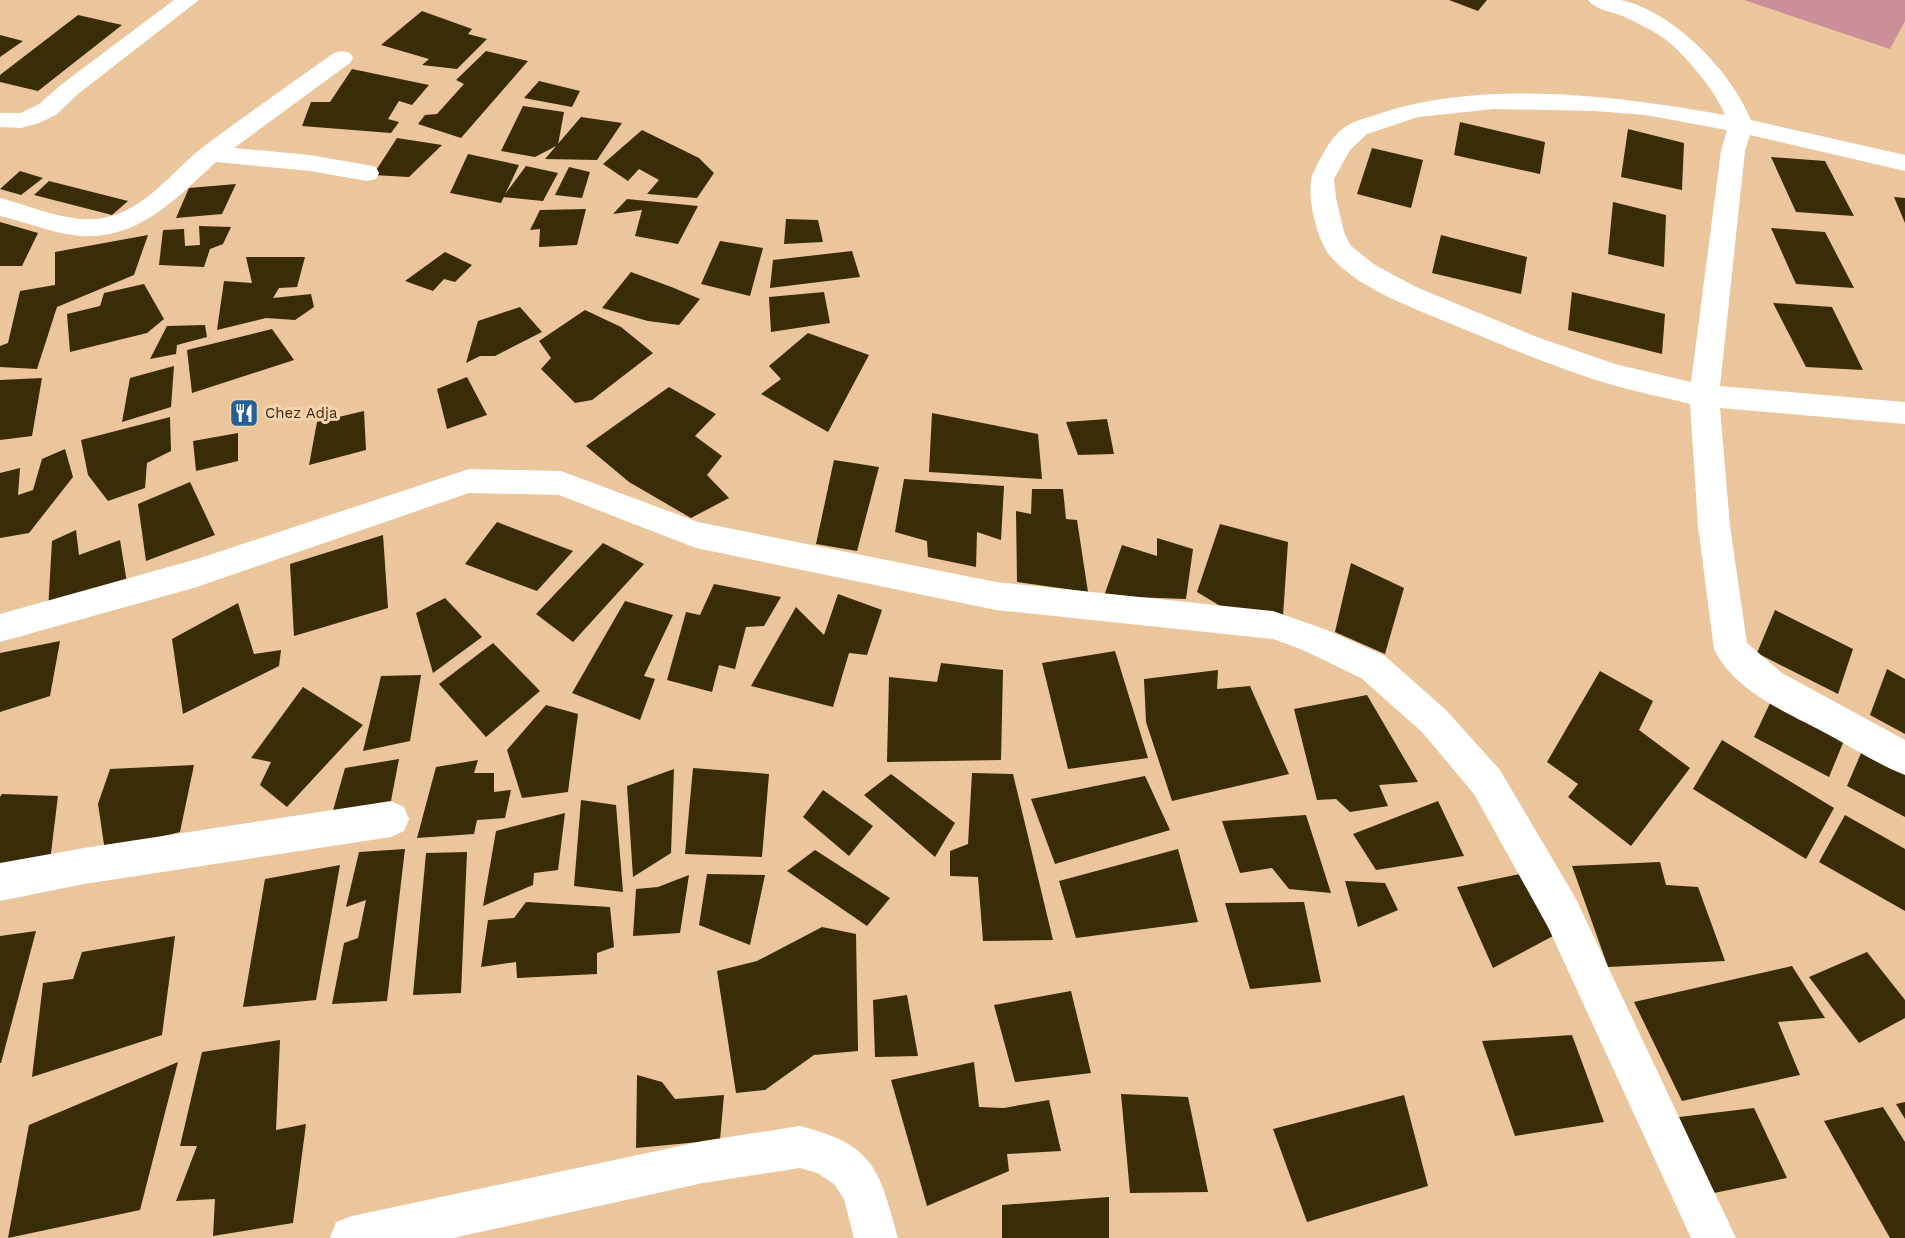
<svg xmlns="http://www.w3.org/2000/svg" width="1905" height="1238" viewBox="0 0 1905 1238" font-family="'Work Sans',sans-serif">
	<rect width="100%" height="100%" fill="#ebc59b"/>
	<!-- green -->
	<path fill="#ca8f97" d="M1744,0H1905V21L1890,49Z"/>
	<!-- building -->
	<g fill="#392c06">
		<path d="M1449,0H1487L1478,11Z"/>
		<path d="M422,11L472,29L468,34L487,39L457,69L422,65L429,59L381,45Z"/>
		<path d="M78,15L122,25L38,91L0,82V75Z"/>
		<path d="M0,35L23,41L0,57Z"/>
		<path d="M486,51L528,61L461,138L418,124L425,115L437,114L464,84L456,80Z"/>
		<path d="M352,69L429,85L412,105L399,101L388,119L399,122L391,133L302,126L311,102H330Z"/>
		<path d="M539,81L580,91L572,107L524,98Z"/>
		<path d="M523,106L564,112L558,145L535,157L501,151Z"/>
		<path d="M581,117L622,123L597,160L545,159Z"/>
		<path d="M1460,122L1545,142L1540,174L1454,155Z"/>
		<path d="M1628,129L1684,143L1682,190L1621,177Z"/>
		<path d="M642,130L699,158L714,173L697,198L647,194L659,180L639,169L628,181L603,164Z"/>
		<path d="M397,138L442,145L409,177L373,175Z"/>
		<path d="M1372,148L1423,160L1411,208L1357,194Z"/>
		<path d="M468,154L519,165L501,203L450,193Z"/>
		<path d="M1771,157L1825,161L1854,216L1796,212Z"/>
		<path d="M526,166L558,173L543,201L503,197Z"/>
		<path d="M569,167L590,172L582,198L555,195Z"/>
		<path d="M20,171L43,178L21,195L0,189Z"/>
		<path d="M49,181L128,201L112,215L34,195Z"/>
		<path d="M236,184L222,214L176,218L189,188Z"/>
		<path d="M1894,197L1905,198V223Z"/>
		<path d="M627,199L698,206L678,244L635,236L642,210L613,214Z"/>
		<path d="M1613,202L1666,215L1664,267L1608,254Z"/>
		<path d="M586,209L577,245L539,247L540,229L530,230L540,210Z"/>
		<path d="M786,219L818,220L823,242L784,244Z"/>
		<path d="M0,222L38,233L22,266H0Z"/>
		<path d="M199,226L231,227L223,244L210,249L204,267L159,265L163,230L184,229L185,246L200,245Z"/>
		<path d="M1771,228L1825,232L1854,288L1796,284Z"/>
		<path d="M148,235L134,275L57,307L37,369L0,367V346L8,343L20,291L55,285V252Z"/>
		<path d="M1441,235L1527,257L1521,294L1432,273Z"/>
		<path d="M720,241L763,248L750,296L701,284Z"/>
		<path d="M852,251L860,277L770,288L773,260Z"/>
		<path d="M445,252L472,265L455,282L444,279L433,291L405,281Z"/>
		<path d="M246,257H305L297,287L279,288L273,298L311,294L314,307L295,320L266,318L217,330L224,281L252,283Z"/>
		<path d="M631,272L674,288L700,299L679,325L648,321L602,308Z"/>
		<path d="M144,284L164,319L147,333L70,352L67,314L100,306L104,293Z"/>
		<path d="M824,292L830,323L771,332L769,297Z"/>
		<path d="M1572,292L1665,314L1662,354L1568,330Z"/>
		<path d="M1773,303L1832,307L1863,370L1806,367Z"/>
		<path d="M520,307L542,332L495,356H480L466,363L478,321Z"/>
		<path d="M585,310L621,327L653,353L592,400L575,403L541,369L551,358L539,341Z"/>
		<path d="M205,325L207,337L177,345L176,354L150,359L167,326Z"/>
		<path d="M272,329L294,360L192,393L187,350Z"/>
		<path d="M808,333L869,355L828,432L761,394L781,379L769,366Z"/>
		<path d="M174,366L171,407L122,422L130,378Z"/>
		<path d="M467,377L487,415L447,429L437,389Z"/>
		<path d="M42,378L32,436L0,440V380Z"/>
		<path d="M669,387L716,414L695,436L722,456L707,475L729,498L691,518L629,482L586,446Z"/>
		<path d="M364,411L366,450L309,465L317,422Z"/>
		<path d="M932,413L1038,434L1042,479L929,472Z"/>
		<path d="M170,417L171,451L147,463L145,488L108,501L88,475L81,440Z"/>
		<path d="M1107,419L1114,454L1078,455L1066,422Z"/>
		<path d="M238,433V461L196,471L193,441Z"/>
		<path d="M65,449L73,477L29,533L0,538V473L20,468L18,495L33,490L42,459Z"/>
		<path d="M834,460L879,467L857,551L816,544Z"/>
		<path d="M904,479L1004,486L1001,540L977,532L976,567L928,557L927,541L895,532Z"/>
		<path d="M190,482L215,535L146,561L138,504Z"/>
		<path d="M1032,489H1063L1066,519L1077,520L1088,592L1017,582L1016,511L1031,514Z"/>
		<path d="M497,522L573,551L537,591L465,564Z"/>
		<path d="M1220,524L1288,542L1283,616L1222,607L1197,592Z"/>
		<path d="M76,530L79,555L120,540L127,583L48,611L52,541Z"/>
		<path d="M383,535L388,608L294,636L290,564Z"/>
		<path d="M1157,538L1193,549L1186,599L1104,596L1122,545L1157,556Z"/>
		<path d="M603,543L644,564L573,642L536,614Z"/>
		<path d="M1351,563L1404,588L1385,654L1335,632Z"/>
		<path d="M714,584L781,597L764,626L746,627L735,669L719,665L712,692L667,680L686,612L700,615Z"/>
		<path d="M838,594L882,610L867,655L849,653L833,707L751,686L796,607L824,635Z"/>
		<path d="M445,598L482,637L433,673L416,613Z"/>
		<path d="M625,601L673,615L644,676L655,679L640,720L572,693Z"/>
		<path d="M238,603L254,654L281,650L279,666L183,714L172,639Z"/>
		<path d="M1775,610L1853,649L1838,694L1757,653Z"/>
		<path d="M60,641L50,696L0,712V653Z"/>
		<path d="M493,643L540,691L486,737L439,684Z"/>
		<path d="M1115,651L1148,758L1068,769L1042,663Z"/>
		<path d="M941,663L1003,670L1001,760L887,762L889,677L937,682Z"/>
		<path d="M1887,669L1905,679V734L1870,715Z"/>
		<path d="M1218,670L1217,689L1250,686L1289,774L1172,801L1146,722L1144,679Z"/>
		<path d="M1600,671L1653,701L1639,730L1690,768L1631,846L1568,797L1578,784L1547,762Z"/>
		<path d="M421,675L410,741L363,751L381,676Z"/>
		<path d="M303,687L363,725L287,807L260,785L271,762L251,758Z"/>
		<path d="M1367,695L1418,782L1379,785L1388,806L1350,812L1336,799L1317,800L1294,709Z"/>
		<path d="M1772,699L1845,738L1829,777L1754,737Z"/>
		<path d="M546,705L578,714L568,792L522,798L507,750Z"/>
		<path d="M1722,740L1834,808L1806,859L1693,789Z"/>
		<path d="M1862,751L1905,774V817L1847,786Z"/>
		<path d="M399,759L389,811L332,814L345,768Z"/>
		<path d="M478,760L474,773H494V792L511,790L505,818L477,820L474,834L417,838L436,767Z"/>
		<path d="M194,765L180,832L105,851L98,804L110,769Z"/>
		<path d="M693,768L769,774L762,857L685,854Z"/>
		<path d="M674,769L671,853L633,877L627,786Z"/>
		<path d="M972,773L1013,774L1053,940L983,941L978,877L950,876V851L968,844Z"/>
		<path d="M891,774L955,823L935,857L864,795Z"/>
		<path d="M1145,776L1170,830L1055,864L1031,799Z"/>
		<path d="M823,790L873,826L849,856L803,817Z"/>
		<path d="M2,794L58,796L50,861L0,869V797Z"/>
		<path d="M581,800L616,805L623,892L574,886Z"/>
		<path d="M1438,801L1464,856L1376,870L1353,834Z"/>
		<path d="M565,813L558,870L534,873L533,885L483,906L496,831Z"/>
		<path d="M1306,815L1331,893L1289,889L1272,868L1240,873L1222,821Z"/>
		<path d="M1845,815L1905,849V911L1819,862Z"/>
		<path d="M405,849L387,1001L332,1004L344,943L358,938L366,900L346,907L359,852Z"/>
		<path d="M1178,849L1198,922L1076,938L1059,881Z"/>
		<path d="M815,850L890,898L867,926L787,871Z"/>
		<path d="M467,852L461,993L413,995L426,853Z"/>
		<path d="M1660,862L1666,885L1698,887L1725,961L1608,967L1572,866Z"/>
		<path d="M340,865L316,1000L243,1007L265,879Z"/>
		<path d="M707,874L765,875L750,945L699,925Z"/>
		<path d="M1520,874L1553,936L1493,968L1457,887Z"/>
		<path d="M689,875L680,933L633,936L636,889L658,887Z"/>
		<path d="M1345,881L1385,883L1398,910L1358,927Z"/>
		<path d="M526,902L610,907L614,947L597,953V974L517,978L516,962L481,967L488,920L514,918Z"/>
		<path d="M1304,902L1321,982L1250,989L1225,903Z"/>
		<path d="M822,927L856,934L858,1051L814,1055L765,1090L736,1093L717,971L757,961Z"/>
		<path d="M36,931L1,1063H0V936Z"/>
		<path d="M175,936L162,1035L32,1077L43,983L73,979L82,952Z"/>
		<path d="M1867,952L1905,1000V1018L1859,1043L1809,977Z"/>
		<path d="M1792,966L1825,1018L1778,1022L1800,1075L1682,1101L1634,1002Z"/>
		<path d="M1071,991L1091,1073L1015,1082L994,1005Z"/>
		<path d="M907,995L918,1056L875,1057L873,1000Z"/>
		<path d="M1572,1035L1604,1122L1515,1136L1482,1041Z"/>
		<path d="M280,1040L276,1130L306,1124L293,1223L213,1236L215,1199L176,1201L197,1146H180L202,1052Z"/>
		<path d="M178,1062L140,1210L8,1238L29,1125Z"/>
		<path d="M974,1062L979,1107L1004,1108L1049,1100L1061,1151L1007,1154L1009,1171L927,1206L891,1080Z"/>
		<path d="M637,1075L662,1082L675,1099L724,1095L720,1140L636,1148Z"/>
		<path d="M1121,1094L1188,1097L1208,1192L1130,1193Z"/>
		<path d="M1404,1095L1428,1186L1307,1222L1273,1129Z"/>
		<path d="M1905,1102V1119L1896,1104Z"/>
		<path d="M1883,1107L1905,1142V1238H1890L1824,1121Z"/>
		<path d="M1754,1108L1787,1178L1709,1194L1679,1117Z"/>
		<path d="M1109,1197V1238H1002V1205Z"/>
	</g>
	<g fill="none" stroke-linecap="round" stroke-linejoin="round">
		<!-- minor -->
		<g fill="#fff" fill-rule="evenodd">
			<path d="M174,0H199L78,94L56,115L39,123L21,128L0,127V113H21L39,104L62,84Z"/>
			<path d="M1588,0C1598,0 1611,0 1621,0C1674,12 1731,71 1751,120L1905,155V171L1750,135L1745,151L1720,386L1905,402V424L1720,408L1730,526L1747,643L1782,673L1905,740V775C1879,765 1855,749 1831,736C1791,714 1735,693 1714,649L1698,526L1690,404C1663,397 1636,392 1609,384C1553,367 1498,343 1444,321C1406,305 1361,289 1332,258C1317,243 1304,190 1314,171C1323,154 1332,133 1350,124C1359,119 1371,117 1381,113C1484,79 1620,96 1725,115C1717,93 1681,49 1662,37C1650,29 1637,23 1625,17C1614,12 1595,10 1588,0ZM1494,109L1595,111L1645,115L1727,130L1721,151L1691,382L1615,364L1537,337L1416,287L1375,265L1351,246L1344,232L1336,198L1334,179L1350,150L1367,134L1418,117Z"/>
			<path d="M342,51L350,53L353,58L350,63L234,148L310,155L367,165L376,167L379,173L376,179L367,181L310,171L216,162C177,198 138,240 81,236C54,234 27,222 0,216V198C32,206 69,224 103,218C145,211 172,171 203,147C246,115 290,84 334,53Z"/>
			<path d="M469,469L561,471L698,522L996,582L1273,611L1327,630L1385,656L1446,710L1500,770L1576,899L1736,1238H1691L1548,927L1474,794L1422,732L1361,678L1303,650L1273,639L996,610L696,548L559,495L469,493L197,587L0,642V614L197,559Z"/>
			<path d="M391,801L404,807L409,819L404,831L391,837L84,884L0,901V863L84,848Z"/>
			<path d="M800,1126C875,1145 879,1169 898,1238H854L844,1199L834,1184L817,1173L800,1168L703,1183L453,1238H330L336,1222L352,1216L703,1141Z"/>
		</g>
	</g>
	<!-- icons -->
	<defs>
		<g id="restaurant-square" transform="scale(1.5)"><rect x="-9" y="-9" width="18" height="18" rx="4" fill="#265f97" stroke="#f8d2a8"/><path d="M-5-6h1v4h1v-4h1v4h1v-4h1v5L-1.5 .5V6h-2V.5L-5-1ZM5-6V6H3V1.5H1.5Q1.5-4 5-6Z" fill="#fff"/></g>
	</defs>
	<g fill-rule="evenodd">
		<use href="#restaurant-square" x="244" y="413"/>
	</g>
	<g text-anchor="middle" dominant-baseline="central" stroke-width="6" stroke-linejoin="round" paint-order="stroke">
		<!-- poi labels -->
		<g font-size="15" fill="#392b1a" stroke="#f8d2a8" text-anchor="start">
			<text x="265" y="413">Chez Adja</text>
		</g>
	</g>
</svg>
